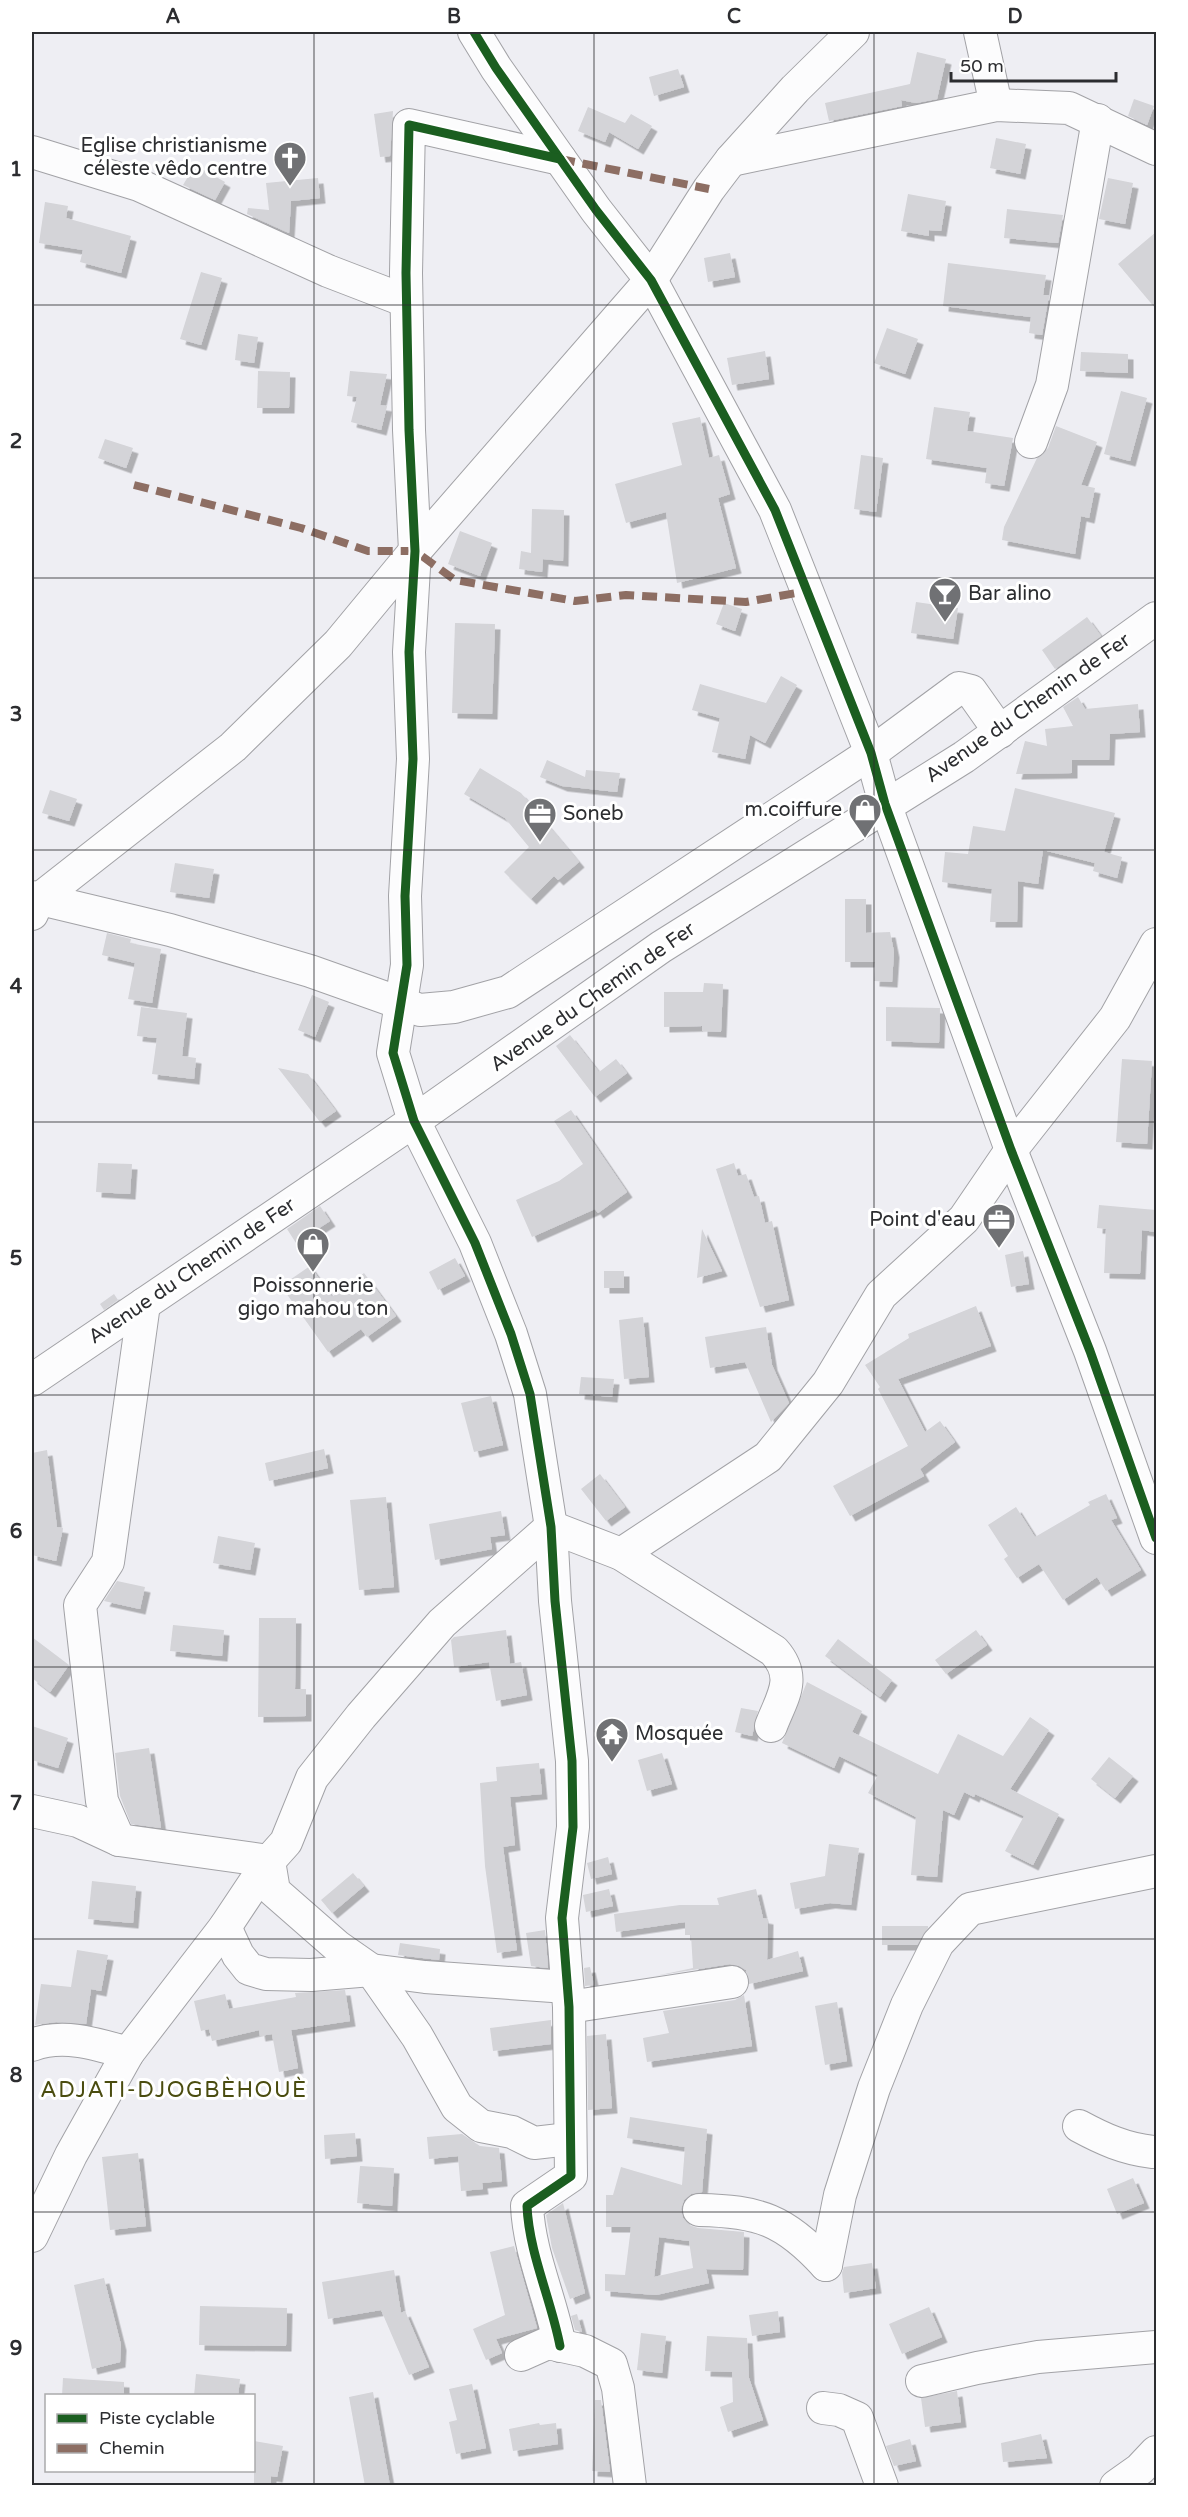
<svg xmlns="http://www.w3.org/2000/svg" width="1188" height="2517" viewBox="0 0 1188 2517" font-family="'Varela Round',sans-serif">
	<defs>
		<filter id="shadow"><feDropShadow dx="5.5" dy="5.5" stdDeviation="0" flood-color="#0004"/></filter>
	</defs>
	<rect width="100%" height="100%" fill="#eeeef3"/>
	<!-- building -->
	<g fill="#d4d4d8" fill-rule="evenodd" filter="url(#shadow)">
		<path d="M917,52L946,59L937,99L916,103L901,100L902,106L829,121L825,103L910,84Z"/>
		<path d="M678,69L684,87L654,96L649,77Z"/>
		<path d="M1134,99L1154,106L1147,125L1128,116Z"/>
		<path d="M588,107L625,123L631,114L652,126L638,149L609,132L605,142L578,131Z"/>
		<path d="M393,111L390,156L380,157L374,114Z"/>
		<path d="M996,138L1026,144L1020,174L990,168Z"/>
		<path d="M195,165L225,182L215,200L183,185Z"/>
		<path d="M318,178L320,198L291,201L289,233L247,214L248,208L269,210L266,183Z"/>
		<path d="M1108,178L1133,183L1125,224L1099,219Z"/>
		<path d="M908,194L946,201L941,231L929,230V236L901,231Z"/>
		<path d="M45,202L68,206L66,218L131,236L121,273L80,262L83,250L39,243Z"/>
		<path d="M1007,209L1063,215L1058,243L1004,238Z"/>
		<path d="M1156,232V309L1118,264Z"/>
		<path d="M730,253L735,277L708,282L704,258Z"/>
		<path d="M948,263L1046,275L1043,295H1049L1042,335L1029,333L1031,317L943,306Z"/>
		<path d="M201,272L222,278L201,345L180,339Z"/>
		<path d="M887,328L918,339L905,374L874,363Z"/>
		<path d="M238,334L258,337L254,363L235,360Z"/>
		<path d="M765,351L769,379L732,385L727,358Z"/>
		<path d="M1081,352L1128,354V373L1080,371Z"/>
		<path d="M258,371L290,372L289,408H257Z"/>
		<path d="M350,371L387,374L380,405L387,406L381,430L351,422L357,397L347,396Z"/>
		<path d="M1121,391L1147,398L1130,461L1104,454Z"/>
		<path d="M934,407L970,412L967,431L1013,438L1004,486L985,483L987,468L926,459Z"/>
		<path d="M700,417L709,458L719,455L730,494L718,498L736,568L677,583L666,512L626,523L615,484L682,465L672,423Z"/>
		<path d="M1056,426L1097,442L1081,485L1095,488L1089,518L1081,516L1075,554L1002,540L1004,527L1037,458L1048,448Z"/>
		<path d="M105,439L133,448L126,468L98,458Z"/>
		<path d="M861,455L883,458L876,512L854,509Z"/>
		<path d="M532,509L564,510L563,561L543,559L542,572L519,569L521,551L531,553Z"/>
		<path d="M460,531L492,543L480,576L448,564Z"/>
		<path d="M916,602L958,608L953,639L911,633Z"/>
		<path d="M724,603L742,609L735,631L716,624Z"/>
		<path d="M1087,617L1101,636L1055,669L1042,650Z"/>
		<path d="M455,623L495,624L492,714L452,713Z"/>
		<path d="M781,676L797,685L765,743L750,735L745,759L712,752L720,718L692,710L700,684L766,703Z"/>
		<path d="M1078,697L1085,709L1138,704L1140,732L1110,734L1109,760H1072V773L1016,774L1025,741L1047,746L1045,729L1073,726L1063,707Z"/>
		<path d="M547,760L585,777L586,770L620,773L617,792L562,786L540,777Z"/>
		<path d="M480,768L521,793L579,862L558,880L554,876L531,899L504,872L529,847L505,818L464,794Z"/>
		<path d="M1015,788L1115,813L1104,852L1122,857L1117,878L1093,871L1095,863L1043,850L1038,884L1018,881L1017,922H990L992,889L942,882L945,852L968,854L973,826L1005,831Z"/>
		<path d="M50,790L77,799L69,821L42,813Z"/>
		<path d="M175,863L214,869L209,898L170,892Z"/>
		<path d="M845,899H866V933L890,932L894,952L892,982L874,981L875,962H845Z"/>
		<path d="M107,933L131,939L130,943L161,949L152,1003L128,999L135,963L102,955Z"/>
		<path d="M704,983L723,984L721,1032L702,1031V1026L664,1027V992H703Z"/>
		<path d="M312,995L329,1002L315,1037L298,1030Z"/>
		<path d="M141,1007L187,1013L182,1056L196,1058L194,1079L152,1074L157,1038L137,1036Z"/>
		<path d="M886,1007L940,1008L939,1043L886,1041Z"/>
		<path d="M570,1035L599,1072L616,1059L627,1073L595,1097L556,1046Z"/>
		<path d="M1122,1059L1152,1061L1147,1144L1116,1142Z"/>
		<path d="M278,1068L308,1074L336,1111L320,1122Z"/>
		<path d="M571,1110L627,1192L598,1213L595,1209L532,1237L516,1200L559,1181L583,1164L554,1121Z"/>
		<path d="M98,1163L132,1164L130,1194L96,1192Z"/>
		<path d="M734,1163L738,1176L746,1174L754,1197L759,1196L765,1223L772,1221L789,1300L760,1307L716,1169Z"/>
		<path d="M1099,1205L1156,1210V1232L1142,1230L1140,1274L1104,1273L1106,1229L1097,1228Z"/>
		<path d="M320,1206L330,1221L296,1243L287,1229Z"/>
		<path d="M702,1229L722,1271L697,1278Z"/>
		<path d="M1023,1251L1029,1284L1011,1287L1005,1255Z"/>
		<path d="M455,1258L465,1276L438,1290L429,1272Z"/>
		<path d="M310,1266L332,1297L364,1273L396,1316L367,1337L361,1329L328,1352L281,1286Z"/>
		<rect x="604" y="1271" width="20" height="17"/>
		<path d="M114,1294L118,1300L104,1310L100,1304Z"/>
		<path d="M976,1306L991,1346L898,1379L925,1432L940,1421L955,1442L920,1469L924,1476L850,1516L833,1486L908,1446L878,1389L880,1387L865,1365L909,1338L908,1334Z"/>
		<path d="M643,1317L649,1377L624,1379L619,1320Z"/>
		<path d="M766,1327L772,1365L789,1403L771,1422L745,1362L710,1368L705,1337Z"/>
		<path d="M581,1377L614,1379L612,1397L579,1394Z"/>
		<path d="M491,1396L503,1445L474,1452L461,1403Z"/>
		<path d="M324,1449L328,1468L269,1481L265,1463Z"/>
		<path d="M47,1450L57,1527L63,1528L56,1561L32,1555V1453Z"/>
		<path d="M600,1474L625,1507L606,1521L581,1489Z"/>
		<path d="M1106,1494L1117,1518L1111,1520L1141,1570L1106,1591L1097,1577L1063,1600L1039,1564L1017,1578L1004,1559L1008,1556L988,1525L1016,1507L1035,1537L1090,1505L1088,1502Z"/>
		<path d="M386,1497L394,1587L359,1590L350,1500Z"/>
		<path d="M501,1511L505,1535L490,1537L492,1549L435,1560L429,1524Z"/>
		<path d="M218,1536L255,1543L250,1570L213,1563Z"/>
		<path d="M117,1581L145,1587L140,1609L104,1601Z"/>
		<path d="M259,1618H296L295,1689H306V1716L258,1717Z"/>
		<path d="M173,1625L224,1630L222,1656L170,1651Z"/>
		<path d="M506,1630L510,1664L521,1662L527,1695L496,1701L489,1662L454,1667L451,1640L454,1637Z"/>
		<path d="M976,1630L987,1645L946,1674L935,1660Z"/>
		<path d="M32,1637L69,1665L50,1692L32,1678Z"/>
		<path d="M838,1639L892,1680L880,1697L825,1656Z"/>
		<path d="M807,1682L862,1711L852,1732L938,1774L958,1734L1003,1756L1030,1717L1049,1730L1010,1789L1059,1814L1033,1865L1005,1851L1024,1816L975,1794L974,1797L964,1792L954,1815L943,1810L937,1877L911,1875L916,1817L868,1793L878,1775L839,1756L834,1768L782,1743Z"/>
		<path d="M741,1708L758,1711L752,1736L735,1732Z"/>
		<path d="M32,1726L68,1738L58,1768L32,1760Z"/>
		<path d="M149,1748L161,1828L131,1824L120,1796L115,1753Z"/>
		<path d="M662,1753L672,1784L647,1791L638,1760Z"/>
		<path d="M1109,1757L1133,1776L1115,1798L1091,1779Z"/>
		<path d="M539,1763L542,1794L510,1797L515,1845L503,1847L517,1950L497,1953L485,1866L480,1783L497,1781L496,1767Z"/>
		<path d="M829,1844L859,1848L851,1905L830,1903L795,1909L790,1883L825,1876Z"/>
		<path d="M608,1857L612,1874L591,1879L587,1863Z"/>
		<path d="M353,1873L364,1886L332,1913L321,1900Z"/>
		<path d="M92,1881L136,1886L133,1923L88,1919Z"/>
		<path d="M609,1889L613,1906L586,1912L583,1895Z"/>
		<path d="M756,1889L763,1918L768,1919L767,1960L798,1951L803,1971L749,1984L746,1970L739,1966L730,1964L655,1976L693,1968L691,1935H685V1922L616,1932L614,1914L680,1905H719L717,1898Z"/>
		<path d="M882,1926H928V1928L917,1945H882Z"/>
		<path d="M545,1930L548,1968L531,1966L526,1933Z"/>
		<path d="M400,1943L440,1949L439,1960L398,1955Z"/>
		<path d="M77,1950L108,1955L101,1991L91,1989L86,2024L56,2022L35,2025L41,1984L71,1987Z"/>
		<path d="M590,1967L594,1985L585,1986L584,1968Z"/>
		<path d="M345,1990L350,2021L291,2030L298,2068L279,2072L272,2034L260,2036L259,2030L212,2041L209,2029L201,2031L194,2001L225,1994L229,2009L296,1997L295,1993Z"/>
		<path d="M744,1995L752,2046L647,2062L643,2038L669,2033L663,2011L735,2000Z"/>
		<path d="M837,2002L847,2061L825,2065L815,2006Z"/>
		<path d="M551,2020V2044L493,2051L490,2028Z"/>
		<path d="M606,2034L612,2108L588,2110L587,2036Z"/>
		<path d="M630,2117L707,2129L702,2192L691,2194L684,2200L681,2209L683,2218L689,2225L698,2228L744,2232L743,2270L706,2269L709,2283L656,2295L605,2291V2274L625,2275L631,2227H606V2195H613L621,2167L682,2185L685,2147L627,2138ZM659,2237L689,2241L693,2268L654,2277Z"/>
		<path d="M355,2133L357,2156L325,2159L324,2135Z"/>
		<path d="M462,2134L480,2146L499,2148L502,2181L482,2183L483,2189L461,2191L458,2156L429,2159L427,2137Z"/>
		<path d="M138,2153L146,2226L110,2230L102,2157Z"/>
		<path d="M360,2166L394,2168L392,2206L357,2203Z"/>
		<path d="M1133,2178L1144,2203L1117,2214L1107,2189Z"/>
		<path d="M563,2203L585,2293L570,2299L552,2248L546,2215Z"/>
		<path d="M514,2246L537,2328L496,2339L502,2353L486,2360L473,2329L505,2315L490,2252Z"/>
		<path d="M872,2263L876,2288L844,2293L842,2273L844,2267Z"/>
		<path d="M394,2270L401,2313L405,2311L429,2367L409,2375L381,2310L328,2319L322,2282Z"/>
		<path d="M104,2278L121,2345L120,2362L92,2369L74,2285Z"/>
		<path d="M200,2306L287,2308L286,2346L199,2345Z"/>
		<path d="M929,2307L942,2337L902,2354L889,2324Z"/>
		<path d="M778,2311L780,2332L752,2336L749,2315Z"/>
		<path d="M577,2314L582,2332L575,2330L571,2316Z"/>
		<path d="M641,2333L666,2336L662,2373L637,2370Z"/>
		<path d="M707,2336L747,2338L749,2378L763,2420L728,2432L720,2407L733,2402L732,2372L705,2371Z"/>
		<path d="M196,2374L240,2379L238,2396H194Z"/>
		<path d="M63,2378L124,2382V2396H62Z"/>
		<path d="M472,2384L486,2448L456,2454L449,2422L457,2420L449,2389Z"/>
		<path d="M957,2391L961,2422L925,2427L921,2398Z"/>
		<path d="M373,2392L390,2486H365L349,2397Z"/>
		<path d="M595,2400H601L610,2472L592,2471Z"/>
		<path d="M539,2423L540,2425L556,2423L558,2444L513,2451L509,2429Z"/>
		<path d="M1041,2434L1047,2458L1003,2462L1001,2443Z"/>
		<path d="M910,2439L916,2461L894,2466L886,2446Z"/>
		<path d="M254,2441L283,2446L277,2477L271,2476V2486H254Z"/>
	</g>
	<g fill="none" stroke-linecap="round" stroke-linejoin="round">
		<!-- minor casing -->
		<g stroke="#a2a2a6" stroke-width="34">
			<g id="minor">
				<path d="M474,32L496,68L596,210L651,280L775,510L871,753L885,804L1011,1150L1090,1351L1156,1538"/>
				<path d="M980,32L996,105"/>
				<path d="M32,152L139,185L328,271L406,301"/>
				<path d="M560,159L409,125L406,273L409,430L415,551L409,652L413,759L405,896L407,965L393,1053L414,1121L475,1243L511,1334L530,1394L551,1527L555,1601L572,1761L573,1827L562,1918L569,2007L571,2176L527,2206C529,2253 551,2299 560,2346"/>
				<path d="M731,160L996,105L1069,108L1156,149"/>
				<path d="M1031,442L1052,385L1098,120"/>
				<path d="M32,897L170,930L310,971L420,1010L454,1007L508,992L871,753L959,688L971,691L1000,732"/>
				<path d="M32,914L38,900L233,747L338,644L415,551L651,280L709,189L731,160L795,89L853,32"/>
				<path d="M32,1380L414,1121L661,947L964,757L1156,618"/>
				<path d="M621,1554L768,1457L828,1383L881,1295L964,1219L1011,1150L1115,1018L1156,944"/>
				<path d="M32,1811L78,1821L119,1840L269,1861L274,1891L338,1947L371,1970L417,2036L457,2107L481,2126L512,2132L534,2143L569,2139"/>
				<path d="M119,1840L102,1801L80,1605L108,1562L144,1304"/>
				<path d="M225,1927L238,1955L249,1969L266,1974L311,1975L371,1970L425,1977L567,1987"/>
				<path d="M569,2007L732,1982"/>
				<path d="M32,2045C63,2033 97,2044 128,2053"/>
				<path d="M1079,2126C1103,2139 1125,2149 1153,2152"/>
				<path d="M699,2210C759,2211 785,2220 826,2265"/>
				<path d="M32,2236L71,2155L128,2053L225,1927L269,1861L286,1842L312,1778L361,1716L442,1623L551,1527L621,1554L774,1651C798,1678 782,1697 771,1726"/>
				<path d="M826,2265L840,2195L874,2088L907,2005L938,1943L970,1909L1156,1871"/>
				<path d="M521,2355L548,2343L585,2351L611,2364L618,2388L630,2486"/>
				<path d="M922,2381L977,2368L1038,2357L1156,2347"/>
				<path d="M823,2408L839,2410L857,2418L882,2486"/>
				<path d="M1116,2486L1140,2469L1156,2452"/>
			</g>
		</g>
		<!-- minor -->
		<use href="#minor" stroke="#fcfcfd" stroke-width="32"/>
		<!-- quiet -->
		<g stroke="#8d6e63" stroke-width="8" stroke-dasharray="15 8" stroke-linecap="butt">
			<path d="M560,159L709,189"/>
			<path d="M134,485L301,528L368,551H415L455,580L575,601L626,595L746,602L807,591"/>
		</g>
		<!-- cycleway casing -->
		<g stroke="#fff" stroke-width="13">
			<g id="cycleway">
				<path d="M474,32L496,68L596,210L651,280L775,510L871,753L885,804L1011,1150L1090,1351L1156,1538"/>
				<path d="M560,159L409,125L406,273L409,430L415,551L409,652L413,759L405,896L407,965L393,1053L414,1121L475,1243L511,1334L530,1394L551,1527L555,1601L572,1761L573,1827L562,1918L569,2007L571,2176L527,2206C529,2253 551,2299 560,2346"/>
			</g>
		</g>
		<!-- cycleway -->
		<use href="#cycleway" stroke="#1b5e20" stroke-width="9"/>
	</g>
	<!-- grid -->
	<path fill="none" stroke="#2c2d30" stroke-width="1.5" stroke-opacity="0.55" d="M314,32V2486M594,32V2486M874,32V2486M32,305H1156M32,578H1156M32,850H1156M32,1122H1156M32,1395H1156M32,1667H1156M32,1939H1156M32,2212H1156"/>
	<!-- icons -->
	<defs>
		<g id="church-pin" transform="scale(1.725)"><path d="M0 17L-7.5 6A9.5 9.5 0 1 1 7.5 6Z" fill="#707174" stroke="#fff"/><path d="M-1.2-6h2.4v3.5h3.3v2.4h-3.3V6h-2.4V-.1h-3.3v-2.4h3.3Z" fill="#fff"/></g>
		<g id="bar-pin" transform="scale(1.725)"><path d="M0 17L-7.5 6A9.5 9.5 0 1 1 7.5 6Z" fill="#707174" stroke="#fff"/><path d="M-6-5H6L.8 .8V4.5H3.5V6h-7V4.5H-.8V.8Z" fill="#fff"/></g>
		<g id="shop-pin" transform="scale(1.725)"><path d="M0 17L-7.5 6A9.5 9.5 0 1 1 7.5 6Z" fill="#707174" stroke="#fff"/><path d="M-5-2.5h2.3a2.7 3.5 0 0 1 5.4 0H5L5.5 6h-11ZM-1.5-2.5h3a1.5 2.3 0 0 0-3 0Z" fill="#fff"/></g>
		<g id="office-pin" transform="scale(1.725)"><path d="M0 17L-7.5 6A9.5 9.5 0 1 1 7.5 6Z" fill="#707174" stroke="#fff"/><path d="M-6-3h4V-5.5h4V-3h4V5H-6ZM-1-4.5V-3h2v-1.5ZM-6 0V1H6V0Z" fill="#fff"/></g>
		<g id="temple-pin" transform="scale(1.725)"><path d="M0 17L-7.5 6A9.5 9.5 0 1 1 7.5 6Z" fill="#707174" stroke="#fff"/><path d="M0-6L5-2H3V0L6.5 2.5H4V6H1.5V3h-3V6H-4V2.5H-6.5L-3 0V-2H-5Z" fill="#fff"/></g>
	</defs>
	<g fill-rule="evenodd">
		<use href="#church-pin" x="290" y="158"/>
		<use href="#bar-pin" x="945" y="594"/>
		<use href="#shop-pin" x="865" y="810"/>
		<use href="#office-pin" x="540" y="814"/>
		<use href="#office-pin" x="999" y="1220"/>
		<use href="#shop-pin" x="313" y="1244"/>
		<use href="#temple-pin" x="612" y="1734"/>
	</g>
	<g text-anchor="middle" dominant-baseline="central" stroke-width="6" stroke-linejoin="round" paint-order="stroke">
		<!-- poi labels -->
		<g font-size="20" fill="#2c2d30" stroke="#fff" text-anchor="end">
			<text x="267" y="146">Eglise christianisme<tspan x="267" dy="23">céleste vêdo centre</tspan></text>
			<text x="968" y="594" text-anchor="start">Bar alino</text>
			<text x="842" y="810">m.coiffure</text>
			<text x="563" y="814" text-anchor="start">Soneb</text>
			<text x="976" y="1220">Point d'eau</text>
			<text x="313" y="1286" text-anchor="middle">Poissonnerie<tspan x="313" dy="23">gigo mahou ton</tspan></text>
			<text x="635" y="1734" text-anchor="start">Mosquée</text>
		</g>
		<!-- street labels -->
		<g font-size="20" fill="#2c2d30" stroke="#fff">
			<text transform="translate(1028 708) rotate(-35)">Avenue du Chemin de Fer</text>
			<text transform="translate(593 997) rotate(-35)">Avenue du Chemin de Fer</text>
			<text transform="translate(192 1271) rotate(-34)">Avenue du Chemin de Fer</text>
		</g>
		<!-- quarter labels -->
		<g font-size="22" letter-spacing="1.5" fill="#4a4c0f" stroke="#fff">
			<text x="174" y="2090">ADJATI-DJOGBÈHOUÈ</text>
		</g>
	</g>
	<!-- border -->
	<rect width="1188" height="2517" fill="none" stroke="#ffffff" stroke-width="66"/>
	<!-- legend -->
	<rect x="45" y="2394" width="210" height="78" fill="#ffffff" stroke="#ababac" stroke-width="1.5"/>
	<rect x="57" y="2414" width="30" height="9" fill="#1b5e20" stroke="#ababac" stroke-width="1.5"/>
	<text x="99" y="2424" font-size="18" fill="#2c2d30">Piste cyclable</text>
	<rect x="57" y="2444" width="30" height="9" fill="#8d6e63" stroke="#ababac" stroke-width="1.5"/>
	<text x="99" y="2454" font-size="18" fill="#2c2d30">Chemin</text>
	<!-- scale -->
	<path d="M951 72v9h165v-9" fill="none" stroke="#2c2d30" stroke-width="3"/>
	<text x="960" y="72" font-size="18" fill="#2c2d30" stroke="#ffffff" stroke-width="4.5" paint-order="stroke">50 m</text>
	<rect x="33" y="33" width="1122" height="2451" fill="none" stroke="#2c2d30" stroke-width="2"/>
	<g font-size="20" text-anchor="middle" font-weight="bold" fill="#2c2d30">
		<text x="173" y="23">A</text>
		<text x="454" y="23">B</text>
		<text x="734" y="23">C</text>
		<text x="1015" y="23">D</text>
		<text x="16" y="176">1</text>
		<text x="16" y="448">2</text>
		<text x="16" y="721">3</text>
		<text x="16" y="993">4</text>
		<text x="16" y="1265">5</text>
		<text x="16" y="1538">6</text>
		<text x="16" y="1810">7</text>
		<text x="16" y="2082">8</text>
		<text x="16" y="2355">9</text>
	</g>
</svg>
